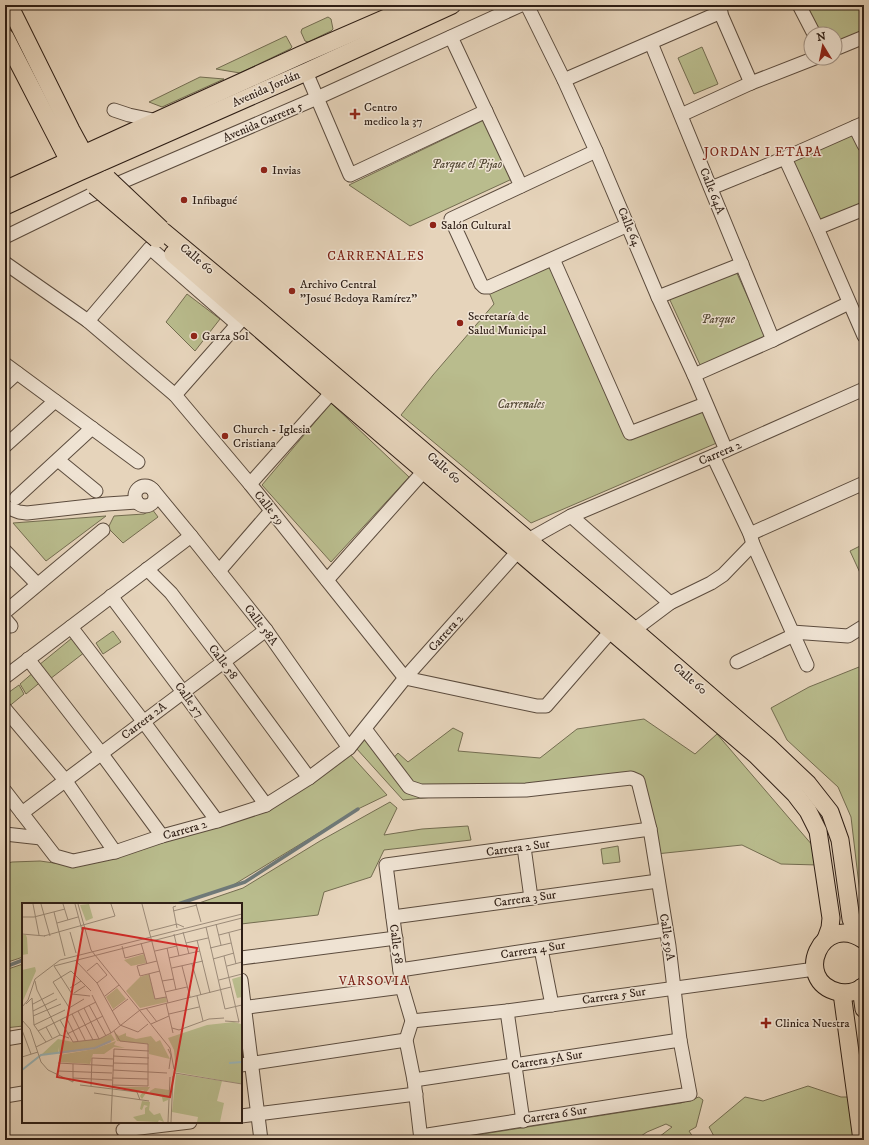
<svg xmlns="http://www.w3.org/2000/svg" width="869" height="1145" viewBox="0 0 869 1145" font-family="'IM FELL DW Pica',serif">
	<rect width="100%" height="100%" fill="#e6d4bb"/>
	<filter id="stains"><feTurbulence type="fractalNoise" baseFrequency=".005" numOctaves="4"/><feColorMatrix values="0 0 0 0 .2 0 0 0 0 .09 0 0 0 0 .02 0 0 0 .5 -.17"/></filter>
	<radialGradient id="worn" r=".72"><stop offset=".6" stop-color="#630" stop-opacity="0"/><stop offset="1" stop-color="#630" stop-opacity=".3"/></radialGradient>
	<!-- green -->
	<g fill="#b9bc8d" stroke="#746d51">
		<path d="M804,5H864V34L835,47V34H817Z"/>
		<path d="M328,17L331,19L333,29L331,31L308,42L305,41L301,32L302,29Z"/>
		<path d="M286,36L292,47L290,49L240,73L216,69Z"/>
		<path d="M702,47L718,84L694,94L678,58Z"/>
		<path d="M200,77L224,79L162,107L149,102Z"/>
		<path d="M484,120L512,179L410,226L349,185Z"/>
		<path d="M853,131L864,155V202L818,223L789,160Z"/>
		<path d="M553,262L628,438L703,406L719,442L531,523L401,415L433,375L494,304L488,290Z"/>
		<path d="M735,269L767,340L702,369L669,298Z"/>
		<path d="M187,294L220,319L195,351L166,322Z"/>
		<path d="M331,403L409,477L331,562L262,485Z"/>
		<path d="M152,509L158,517L123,543L108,528L114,516L144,514Z"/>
		<path d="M106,516L46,561L13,523Z"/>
		<path d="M864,544V574L861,575L850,551Z"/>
		<path d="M113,631L121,642L103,654L96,643Z"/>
		<path d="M72,638L85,652L50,679L39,665Z"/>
		<path d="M864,665V928L851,817L838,787L787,740L771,708L809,687Z"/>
		<path d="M35,671L43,680L26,694L20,684Z"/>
		<path d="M19,685L24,694L7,708L5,705V695Z"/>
		<path d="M644,719L695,754L717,734L813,846L818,865L781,864L742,845L656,854L637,777L403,800L356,748L365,737L389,763L398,753L408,762L453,728L463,733L458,751L540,758L577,729Z"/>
		<path d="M349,753L387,795L358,809L230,887L179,904H23V957L5,963V864L12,862L40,861L75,866L261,811Z"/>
		<path d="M390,802L397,808L384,835L422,829L468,826L471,840L384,850L371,877L324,892L318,915L241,924V904H196L243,888L320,841Z"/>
		<path d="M618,846L620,862L603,864L601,849Z"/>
		<path d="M23,964V1026L5,1028V970Z"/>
		<path d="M808,1086L841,1097H853L857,1140H716L709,1127L745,1097L763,1101Z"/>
		<path d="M699,1097L703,1100L696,1127L689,1131L695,1140H655L672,1127L666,1124L647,1132L635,1140H457V1138L681,1103Z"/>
	</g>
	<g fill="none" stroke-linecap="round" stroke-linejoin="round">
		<!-- stream -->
		<g stroke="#6f7978" stroke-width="3.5">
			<path d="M178,904L245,882L358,809"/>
			<path d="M5,967L23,960"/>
		</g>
		<!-- minor casing -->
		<g stroke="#5c4c3e" stroke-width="15">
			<g id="minor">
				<path d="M527,5L564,80L596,151L658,297L694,375L726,450"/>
				<path d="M717,5L751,83"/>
				<path d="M799,5L814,34"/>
				<path d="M451,37L521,186"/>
				<path d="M651,43L773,340"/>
				<path d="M835,49L864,37"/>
				<path d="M306,72L350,175L486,111"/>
				<path d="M564,80L721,12"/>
				<path d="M114,110L129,115L158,121"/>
				<path d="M681,115L751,83L815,58"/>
				<path d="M855,127L864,145"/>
				<path d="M596,151L451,219L481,284L484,287H489L628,225"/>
				<path d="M785,158L817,228L864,336"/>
				<path d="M711,188L785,158L864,123"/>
				<path d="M817,228L864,209"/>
				<path d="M5,237L89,196L317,98L521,5"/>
				<path d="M553,259L630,433L705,404"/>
				<path d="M5,263L88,321L175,395L250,484L405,678L537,706H546L611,631"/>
				<path d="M658,297L742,264"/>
				<path d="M88,321L150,248L237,324"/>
				<path d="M5,364L138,462"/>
				<path d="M694,375L773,340L849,303"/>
				<path d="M5,384L17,373"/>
				<path d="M175,395L243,318"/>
				<path d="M5,446L55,401"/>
				<path d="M713,456L750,534L753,544L807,665"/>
				<path d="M58,460L96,491"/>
				<path d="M250,484L332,392L339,387"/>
				<circle cx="145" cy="496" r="10"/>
				<path d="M153,490L191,536L266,630L349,748"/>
				<path d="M16,498L92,428"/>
				<path d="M5,506L6,507L19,512L27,513L107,504L137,502"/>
				<path d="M571,516L670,603"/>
				<path d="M750,534L864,483"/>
				<path d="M5,551L37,584"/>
				<path d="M147,569L171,593L223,661L309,778"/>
				<path d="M219,571L271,511"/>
				<path d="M327,580L424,471"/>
				<path d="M111,596L183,692L266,805"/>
				<path d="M5,612L103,530"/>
				<path d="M5,619L11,626"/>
				<path d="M71,627L143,721L217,821"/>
				<path d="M634,630L670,603L711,583L723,575L753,544"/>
				<path d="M792,632L848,636L864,626"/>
				<path d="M28,659L101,753L162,836"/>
				<path d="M737,662L794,635"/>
				<path d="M5,677L191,536"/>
				<path d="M5,709L65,780L115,852"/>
				<path d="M365,729L409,787L421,791L526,790L631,778L638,781L650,829L669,946L680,1040L690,1094L421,1136"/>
				<path d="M5,791L55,856L73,861L115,852L162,836L217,821L266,805L309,778L349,748L405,678L528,540L571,516L713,456L864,389"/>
				<path d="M22,813L266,630"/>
				<path d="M5,834L41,838"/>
				<path d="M524,847L531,898"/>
				<path d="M393,917L658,881"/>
				<path d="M541,949L552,1005"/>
				<path d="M241,958L396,938"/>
				<path d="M400,970L665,930"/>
				<path d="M241,980L261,1140"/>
				<path d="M241,1008L402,987"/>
				<path d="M507,1011L523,1121"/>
				<path d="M412,1021L507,1011L815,969"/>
				<path d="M5,1039L23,1036"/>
				<path d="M241,1065L406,1040"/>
				<path d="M414,1080L680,1040"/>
				<path d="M5,1096L23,1093"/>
				<path d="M241,1116L416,1094"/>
				<path d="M123,1130L190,1122"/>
				<path d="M421,1140L414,1080L406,1040L412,1021L402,987L386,865L650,829"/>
			</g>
		</g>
		<!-- major casing -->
		<g stroke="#2e1e15" stroke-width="19">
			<g id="major">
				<path d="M9,5L71,130L84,154L91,162"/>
				<path d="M5,37L69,161L76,168"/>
				<path d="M5,190L301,55L416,5"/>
				<path d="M5,206L79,172L306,72L452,5"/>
				<path d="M164,232L253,306L634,630L768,746L808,784L830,812L840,840L851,919L858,936"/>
				<path d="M173,254L332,392L756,755L795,794L808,811L818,831L831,918L830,928L826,939"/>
				<path d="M864,940C821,911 792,981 838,992C847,994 857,992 864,986"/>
				<path d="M861,988L864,1009"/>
				<path d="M842,993L862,1140"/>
			</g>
		</g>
		<!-- minor -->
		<use href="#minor" stroke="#efe3d3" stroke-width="13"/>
		<!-- major -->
		<use href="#major" stroke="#e6d4bb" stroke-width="17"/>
		<!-- major-bridge casing -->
		<g stroke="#2e1e15" stroke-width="19" stroke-linecap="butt">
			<g id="major-bridge">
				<path d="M108,179L161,229"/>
				<path d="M95,186L157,239"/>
			</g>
		</g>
		<!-- major-bridge -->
		<use href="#major-bridge" stroke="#e6d4bb" stroke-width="17"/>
	</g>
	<!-- markers -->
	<g fill="#8f2418" stroke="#efe3d3" stroke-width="1.5">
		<path d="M353 108h4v4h4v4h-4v4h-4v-4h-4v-4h4z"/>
		<circle cx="264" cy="170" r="4"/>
		<circle cx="184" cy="200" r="4"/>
		<circle cx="433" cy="225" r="4"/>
		<circle cx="292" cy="291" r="4"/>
		<circle cx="460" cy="323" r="4"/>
		<circle cx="194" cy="336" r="4"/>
		<circle cx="225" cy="436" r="4"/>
		<path d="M764 1017h4v4h4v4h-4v4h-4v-4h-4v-4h4z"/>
	</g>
	<g text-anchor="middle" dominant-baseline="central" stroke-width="3" stroke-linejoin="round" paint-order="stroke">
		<!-- street labels -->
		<g font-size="12" fill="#2e1e15" stroke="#efe3d3">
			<text transform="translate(266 89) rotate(-24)">Avenida Jordán</text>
			<text transform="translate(263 122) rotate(-23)">Avenida Carrera 5</text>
			<text transform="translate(712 191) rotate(68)">Calle 64A</text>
			<text transform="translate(629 227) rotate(67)">Calle 64</text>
			<text transform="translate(197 259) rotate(40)">Calle 60</text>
			<text transform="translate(720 453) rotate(-23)">Carrera 2</text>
			<text transform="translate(444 468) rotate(41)">Calle 60</text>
			<text transform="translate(269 508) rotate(51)">Calle 59</text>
			<text transform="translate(261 625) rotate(53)">Calle 58A</text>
			<text transform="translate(446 633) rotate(-48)">Carrera 2</text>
			<text transform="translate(223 662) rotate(53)">Calle 58</text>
			<text transform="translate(690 679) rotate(41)">Calle 60</text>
			<text transform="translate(189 700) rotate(54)">Calle 57</text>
			<text transform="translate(144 721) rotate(-37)">Carrera 2A</text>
			<text transform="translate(185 830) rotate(-16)">Carrera 2</text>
			<text transform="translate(518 848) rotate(-8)">Carrera 2 Sur</text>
			<text transform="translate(525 899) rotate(-8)">Carrera 3 Sur</text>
			<text transform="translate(667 937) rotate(81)">Calle 59A</text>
			<text transform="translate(396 944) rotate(82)">Calle 58</text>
			<text transform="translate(533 950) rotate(-9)">Carrera 4 Sur</text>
			<text transform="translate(614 996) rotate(-8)">Carrera 5 Sur</text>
			<text transform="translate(547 1060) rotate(-9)">Carrera 5A Sur</text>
			<text transform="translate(555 1115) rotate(-9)">Carrera 6 Sur</text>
		</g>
		<!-- poi labels -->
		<g font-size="12" fill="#2e1e15" stroke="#efe3d3" text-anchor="start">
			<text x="364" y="107">Centro<tspan x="364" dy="14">medico la 37</tspan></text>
			<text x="272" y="170">Invias</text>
			<text x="192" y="200">Infibagué</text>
			<text x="441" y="225">Salón Cultural</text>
			<text x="300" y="284">Archivo Central<tspan x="300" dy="14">"Josué Bedoya Ramírez"</tspan></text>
			<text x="468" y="316">Secretaría de<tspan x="468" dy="14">Salud Municipal</tspan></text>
			<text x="202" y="336">Garza Sol</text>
			<text x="233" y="429">Church - Iglesia<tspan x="233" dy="14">Cristiana</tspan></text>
			<text x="775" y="1023">Clinica Nuestra</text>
		</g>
		<!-- park labels -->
		<g font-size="12" font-style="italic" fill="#584d39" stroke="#efe3d3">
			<text x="467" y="164">Parque el Pijao</text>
			<text x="718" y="319">Parque</text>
			<text x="521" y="404">Carrenales</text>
		</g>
		<!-- neighbourhood labels -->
		<g font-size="13" letter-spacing="1" fill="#7a1f14" stroke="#efe3d3">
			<text x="763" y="152">JORDAN I ETAPA</text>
			<text x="376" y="256">CARRENALES</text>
			<text x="374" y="981">VARSOVIA</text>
		</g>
	</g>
	<!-- overview -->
	<g transform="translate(22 903)">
		<rect width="220" height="220" fill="#e6d4bb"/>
		<path d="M67,1L71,15L64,18L58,2ZM0,32H4L5,35L6,51L0,52ZM122,51L124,60L109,63L102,57ZM13,64L14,68L0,100V67ZM127,71L133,96L144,94L145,99L118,105L104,88L118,74ZM220,73V94L215,95L210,76ZM95,85L104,96L91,106L84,94ZM220,116V181L154,169L152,147L146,135L185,122L212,119L219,121ZM92,129L97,133L104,130V133L114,136L129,133L134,139L138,137L148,156L127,151L126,141L95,138ZM89,131L93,137L71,146L37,151L36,144V150L19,152L36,136L51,139L77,136ZM94,138L92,142L103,145L92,144L82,151H71L68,161L37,159V152L72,146ZM154,171L200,178L195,198L202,200L198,219H175L176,214L150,209ZM95,184H128L120,196L118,193L122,187L117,188ZM133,185L147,187L146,197L141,199L140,194L128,190V188ZM120,198L128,199L127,207L132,212L138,210L142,219L137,217L136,219L115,218L111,214L123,211V205L126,203L122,202L120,207L118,206Z" fill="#b9bc8d"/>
		<path fill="none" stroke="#9ab6ba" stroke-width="2" d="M207,160L220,159M0,167L19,152L73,145L89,138"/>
		<path fill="none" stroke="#9c8b79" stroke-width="1" d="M11,1L17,32M19,1L28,33M41,1L46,17M53,1L60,27M56,1L69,47L148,145L152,166M120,1L146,100M174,1L179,19M154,3L151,4L155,25M151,8L175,2M32,9L43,53M0,14H12L43,6M35,20L56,14M194,21L199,42M184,24L203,106L220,102M128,28L155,21L162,24M48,29L54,50M161,29L167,51M207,30L214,61M0,31L23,33M152,31L157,53M197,32L220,26M22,33L93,13L89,1M175,37L188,90M119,40L125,61M164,40L186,35M100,43L103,55L122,50M145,45L154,87M188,45L209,40M133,48L155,43M202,53L217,119L203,118M147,55L178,48M191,56L212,50M53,57L75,80L98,122L116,129L126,121M135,58L115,63L118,73L138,68M170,61L179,92M32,63L220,15M32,63L50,91L68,93M160,63L168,94M205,63L220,59M150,65L181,58M65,68L75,60L85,72M127,71L133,96L144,94M197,77L220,71M13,78L15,87L38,132M140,78L152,76M75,80L85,72M48,85L59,78M143,89L165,84M52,90L63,83M70,92L89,130M83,93L97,82M175,93L181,118M144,100L151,130M4,101L10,95L12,122L24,139M11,101L32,90M67,102L84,133M0,104L6,97L13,76L38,57L220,11M47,105L62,96M62,105L77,136M124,105L135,119M48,106L31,79L49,68L69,88M11,108L35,96M56,108L71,137M90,108L106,96M50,111L63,137M147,111L177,104M11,113L39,101M44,114L56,138M0,117L8,126L19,159L26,167L51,179V161M38,117L51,139L77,136L89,130L118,107L209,84M129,121L147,113M12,122L43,107M24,124L30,135M150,125L157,127L187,116L202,115M0,127L9,151M16,128L74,99M45,131L81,113M14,144L38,132L47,135M146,146L149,152L147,166M91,153L127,155M0,154L16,149M36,160L91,163M91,160L126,161M91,167L145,170M36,168L90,170M153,170L220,181M51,175L90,177M90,175L126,176M58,182L115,189L118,197M90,182L126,183V141L98,138L92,128M69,183L70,155L91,156M72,190L127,198M89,219L92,146L127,148M146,219L148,174M149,219L151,173"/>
		<path fill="#d62828" fill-opacity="0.15" stroke="#d62828" stroke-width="2" d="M61,25L175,45L148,194L35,174Z"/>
		<rect width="220" height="220" fill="none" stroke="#2e1e15" stroke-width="2"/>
	</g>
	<!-- margin -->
	<rect width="869" height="1145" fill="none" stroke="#e6d4bb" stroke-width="20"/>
	<rect x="6" y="6" width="857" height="1133" fill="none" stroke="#2e1e15" stroke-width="2"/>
	<rect x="10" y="10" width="849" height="1125" fill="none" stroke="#2e1e15"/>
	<!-- north arrow -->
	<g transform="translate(823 46) rotate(350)"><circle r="19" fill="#efe3d3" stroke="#a29487"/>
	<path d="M0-3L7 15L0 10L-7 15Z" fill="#8f2418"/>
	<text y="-6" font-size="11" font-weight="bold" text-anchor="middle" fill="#2e1e15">N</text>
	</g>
	<rect width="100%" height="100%" filter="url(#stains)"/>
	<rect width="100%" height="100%" fill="url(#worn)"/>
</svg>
